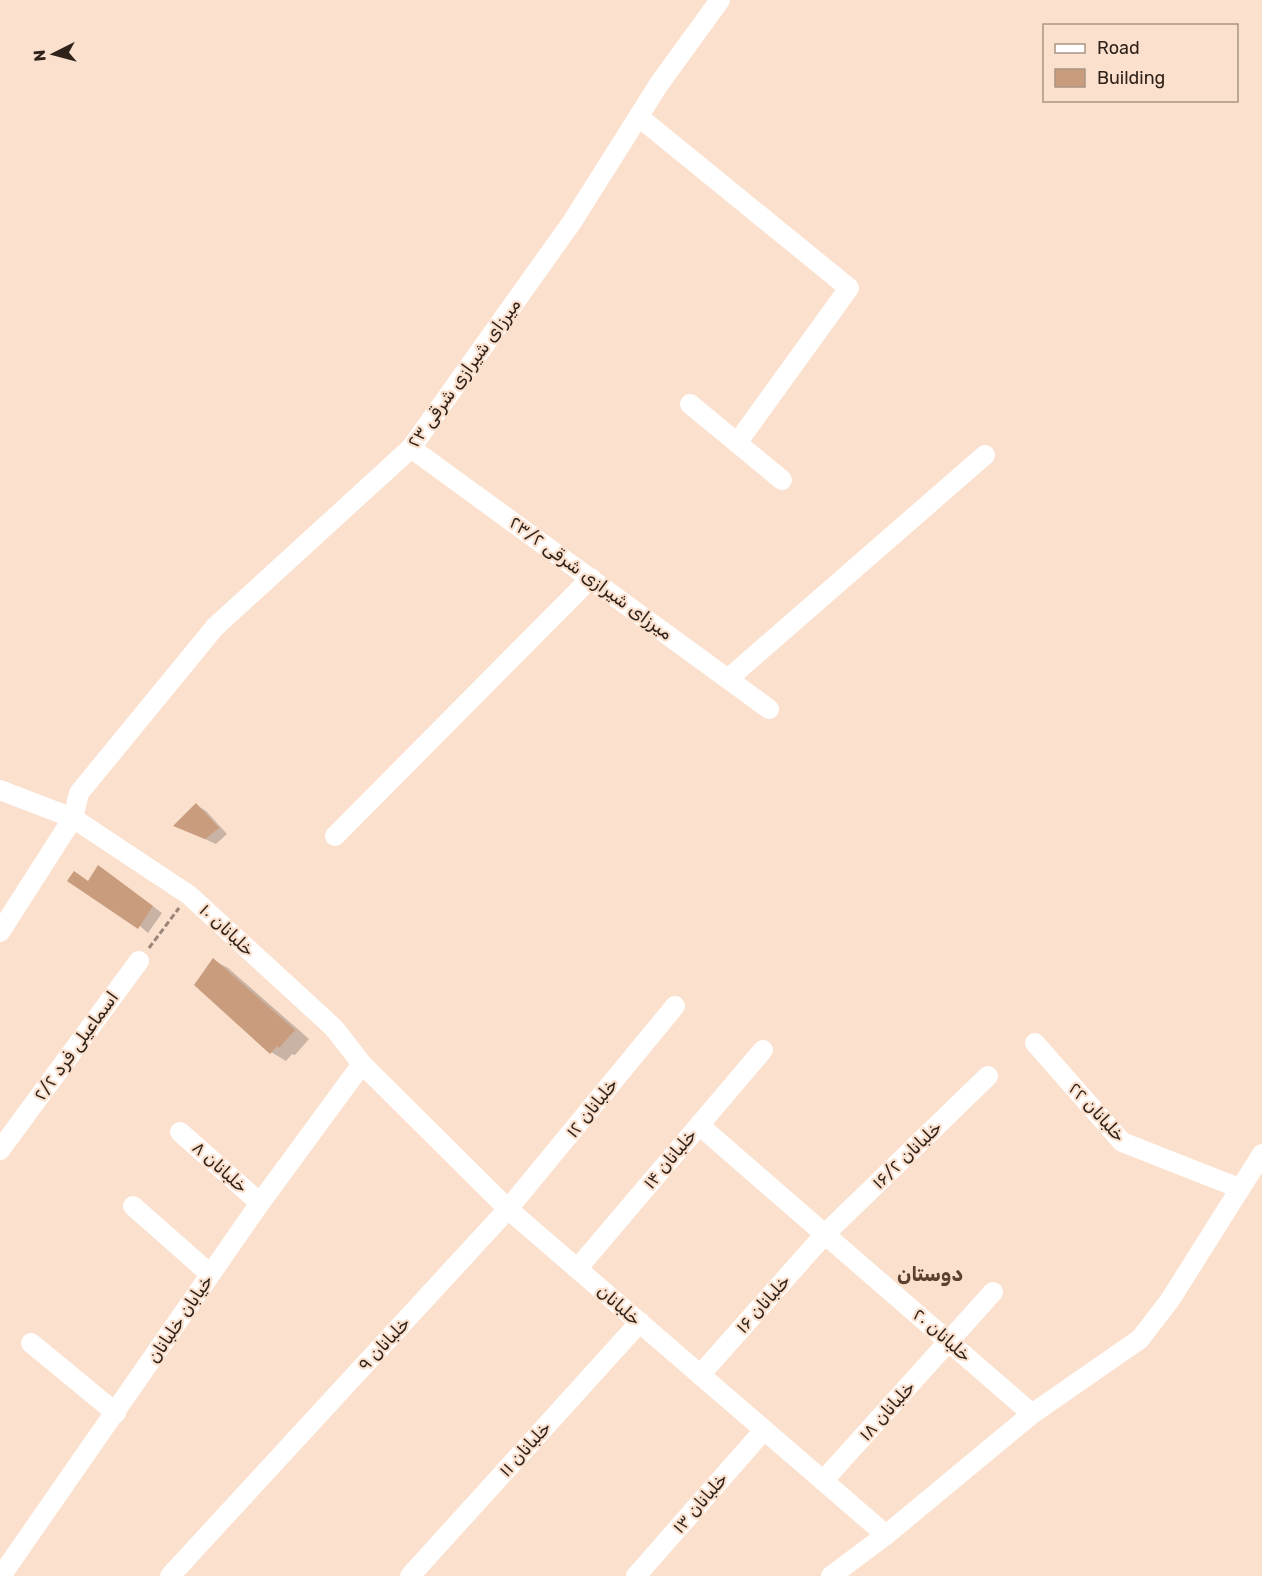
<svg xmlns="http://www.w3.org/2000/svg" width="1262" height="1576" viewBox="0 0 1262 1576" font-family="Rubik,Vazirmatn,sans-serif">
	<rect width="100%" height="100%" fill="#fbe0cd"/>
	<!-- shadow -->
	<g fill="#0003">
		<path d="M196,805L206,811L227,834L216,844L175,826Z"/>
		<path d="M108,873L162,913L148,933L89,882Z"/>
		<path d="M213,960L228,968L309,1039L295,1055L292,1054L286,1061L271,1052Z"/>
	</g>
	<!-- building -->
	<g fill="#c99c7d">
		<path d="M196,803L219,828L205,839L173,826Z"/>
		<path d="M98,865L153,906L138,929L67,881L74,871L88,881Z"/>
		<path d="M213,958L295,1030L279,1048L277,1046L270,1054L194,985Z"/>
	</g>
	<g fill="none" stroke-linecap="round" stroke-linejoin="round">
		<!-- path -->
		<path stroke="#9a8578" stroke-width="3" stroke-dasharray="6 3" stroke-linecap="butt" d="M149,948L179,908"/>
		<!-- minor -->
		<g stroke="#fff" stroke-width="20">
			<path d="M639,117L849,288L737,443"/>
			<path d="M690,404L782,480"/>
			<path d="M411,448L769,709"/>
			<path d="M729,678L985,455"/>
			<path d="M0,790L73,818L189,895L334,1028L362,1064L508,1209L886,1535"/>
			<path d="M335,836L591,578"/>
			<path d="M0,932L73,818L79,793L215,627L411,448L572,222L659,84L720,0"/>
			<path d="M1035,1043L1122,1142L1239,1188"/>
			<path d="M699,1125L1032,1414"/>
			<path d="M180,1132L260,1203"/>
			<path d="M0,1150L139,961"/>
			<path d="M133,1206L210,1274"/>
			<path d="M577,1269L763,1050"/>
			<path d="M31,1343L116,1413"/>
			<path d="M700,1375L825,1234L988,1076"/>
			<path d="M823,1481L993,1292"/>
			<path d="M1,1576L260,1203L362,1064"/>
			<path d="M170,1576L508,1209L675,1006"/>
			<path d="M410,1576L640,1322"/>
			<path d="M636,1576L764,1430"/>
			<path d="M831,1576L886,1535L1032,1414L1140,1339L1170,1300L1262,1154"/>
		</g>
	</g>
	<g text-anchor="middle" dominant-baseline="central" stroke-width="4.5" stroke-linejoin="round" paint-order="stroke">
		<!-- street labels -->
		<g font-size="18" fill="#2f221a" stroke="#fbe0cd">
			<text transform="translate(464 373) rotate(-54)">۲۳ میرزای شیرازی شرقی</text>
			<text transform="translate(591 578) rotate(36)">۲۳/۲ میرزای شیرازی شرقی</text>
			<text transform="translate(227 930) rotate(43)">۱۰ خلبانان</text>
			<text transform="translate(76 1046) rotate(-54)">۲/۲ اسماعیلی فرد</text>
			<text transform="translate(592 1108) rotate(-51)">۱۲ خلبانان</text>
			<text transform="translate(1097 1112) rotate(47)">۲۲ خلبانان</text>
			<text transform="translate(907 1155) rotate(-44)">۱۶/۲ خلبانان</text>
			<text transform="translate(670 1159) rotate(-50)">۱۴ خلبانان</text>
			<text transform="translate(220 1167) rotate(42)">۸ خلبانان</text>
			<text transform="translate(763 1304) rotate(-48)">۱۶ خلبانان</text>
			<text transform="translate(619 1305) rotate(41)">خلبانان</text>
			<text transform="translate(180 1319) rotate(-56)">خیابان خلبانان</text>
			<text transform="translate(942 1335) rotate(41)">۲۰ خلبانان</text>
			<text transform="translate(384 1344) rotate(-47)">۹ خلبانان</text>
			<text transform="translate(887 1411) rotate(-48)">۱۸ خلبانان</text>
			<text transform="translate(525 1449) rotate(-48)">۱۱ خلبانان</text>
			<text transform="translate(700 1503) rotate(-49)">۱۳ خلبانان</text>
		</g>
		<!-- neighbourhood labels -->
		<g font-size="20" font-weight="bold" fill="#5d412e" stroke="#fbe0cd">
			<text x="930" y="1274">دوستان</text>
		</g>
	</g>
	<!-- legend -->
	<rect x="1043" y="24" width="195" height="78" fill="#fbe0cd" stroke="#a99485" stroke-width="1.5"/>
	<rect x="1055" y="44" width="30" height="9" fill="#ffffff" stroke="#a99485" stroke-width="1.5"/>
	<text x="1097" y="54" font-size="18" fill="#2f221a">Road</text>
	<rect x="1055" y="69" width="30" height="18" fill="#c99c7d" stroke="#a99485" stroke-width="1.5"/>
	<text x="1097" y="84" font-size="18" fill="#2f221a">Building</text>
	<!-- north arrow -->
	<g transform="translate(54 54) rotate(264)" stroke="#fbe0cd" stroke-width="4.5" paint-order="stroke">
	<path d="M0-4.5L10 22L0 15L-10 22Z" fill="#2f221a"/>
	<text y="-9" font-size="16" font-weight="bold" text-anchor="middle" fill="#2f221a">N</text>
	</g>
</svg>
